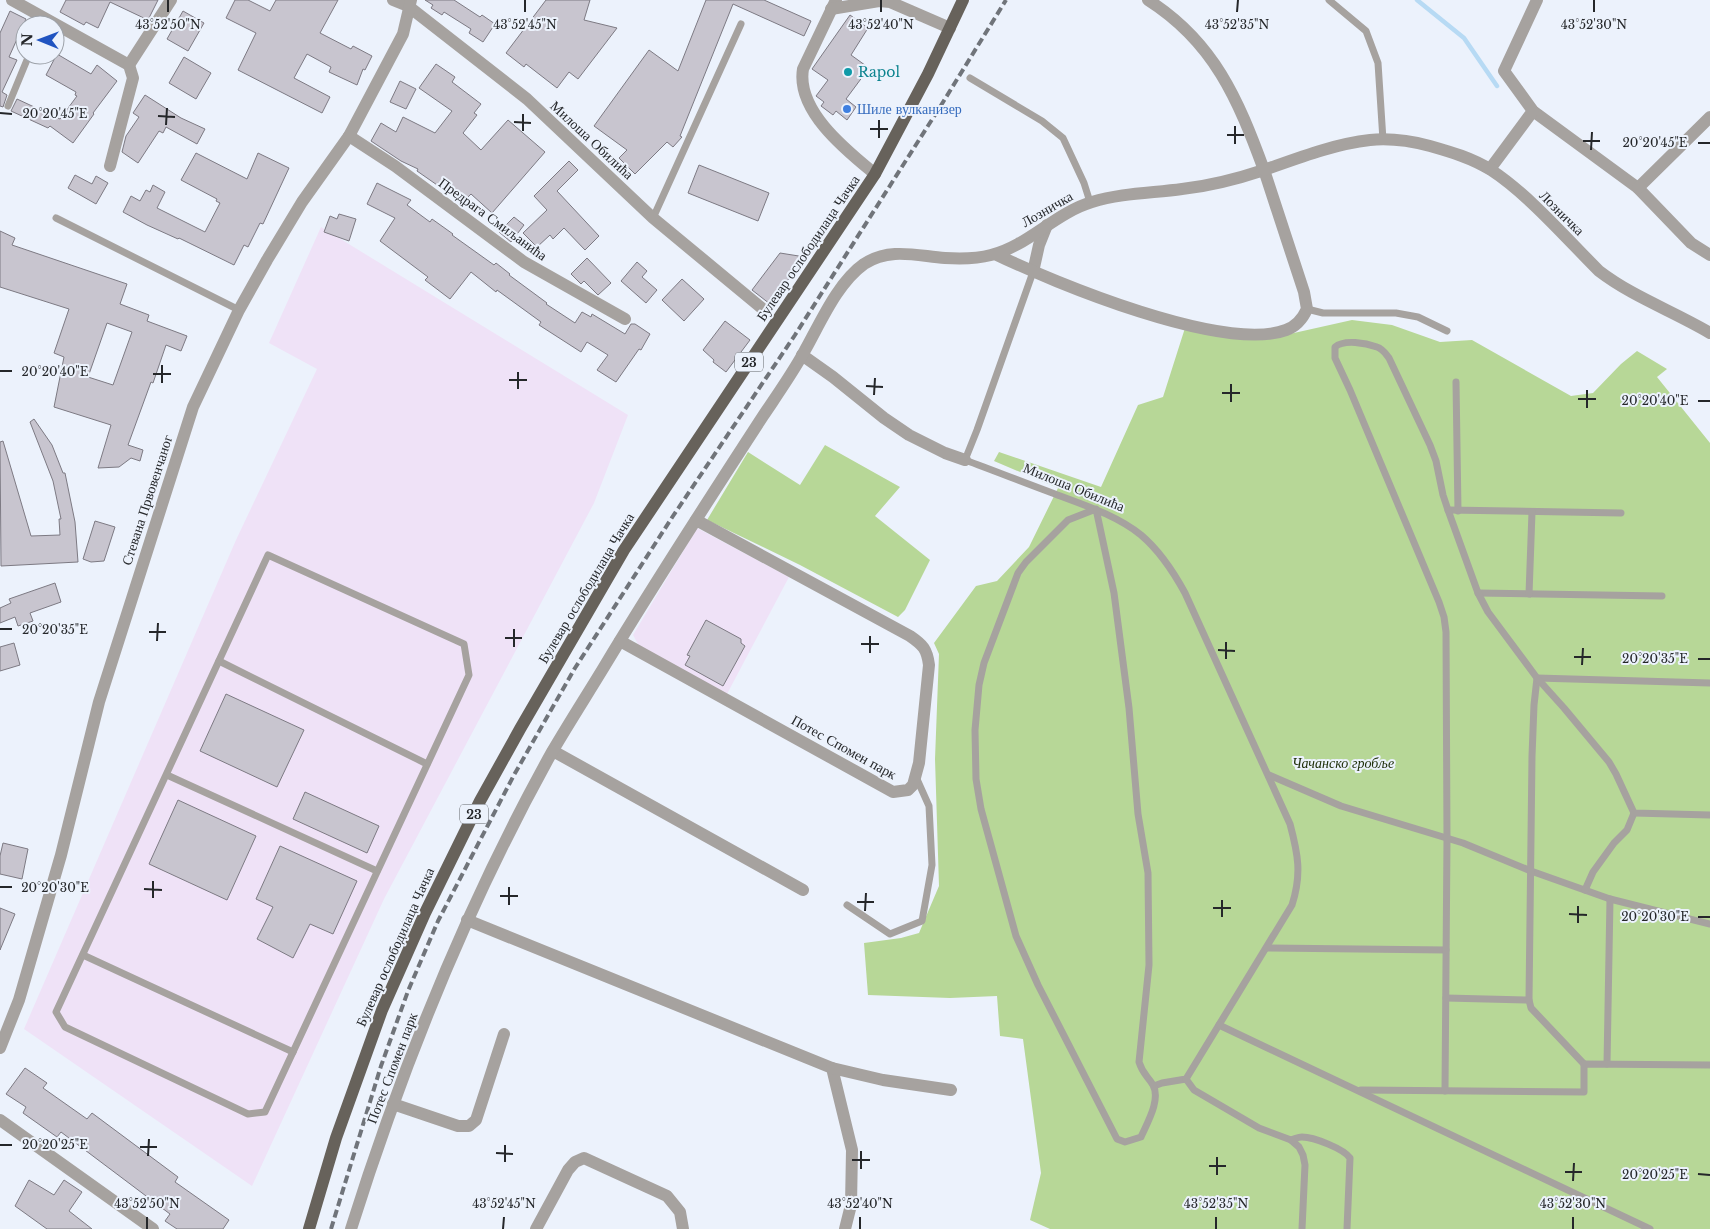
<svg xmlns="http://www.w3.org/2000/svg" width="1710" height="1229" viewBox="0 0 1710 1229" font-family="'Libre Baskerville',serif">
	<rect width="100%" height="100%" fill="#ecf2fc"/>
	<!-- industrial -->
	<g fill="#efe2f7">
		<path d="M321,227L628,415L594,503L384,899L252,1186L24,1029L236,540L317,369L269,343Z"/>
		<path d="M697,528L789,577L727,694L639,646L633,635Z"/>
	</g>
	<!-- green -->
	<g fill="#b7d797">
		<path d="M1352,320L1392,325L1440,342L1472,340L1571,396L1593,393L1621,364L1637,351L1667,369L1657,377L1710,443V1229H1050L1030,1220L1041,1173L1023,1039L1000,1036L997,996L950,998L868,995L864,943L901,938L919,933L939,886L935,759L939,654L934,643L976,586L997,581L1029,547L1058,488L994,461L999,452L1101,487L1138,405L1163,397L1185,328L1276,337Z"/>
		<path d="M825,445L900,487L875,516L930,560L905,610L898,617L800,565L707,520L748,452L800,485Z"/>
	</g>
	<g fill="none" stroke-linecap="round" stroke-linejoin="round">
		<!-- stream -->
		<path stroke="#b7daf4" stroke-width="4.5" d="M1417,0L1464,38L1497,86"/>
	</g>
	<!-- building -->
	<g fill="#c8c5cf" stroke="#7d7a83" fill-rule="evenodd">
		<path d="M66,0H158L148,20L110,2L98,28L86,22L84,25L60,12Z"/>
		<path d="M235,0H248L270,11L276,0H338L320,33L351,49L353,46L372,56L365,70L363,69L357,85L329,72L331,67L307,54L294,78L330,97L322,113L238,70L256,33L226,18Z"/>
		<path d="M425,0H454L480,17L482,15L495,24L483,42L469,33L471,29L444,12L442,15L431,8L433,5Z"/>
		<path d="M546,0H590L584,20L617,28L578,79L569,72L557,88L526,64L524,67L506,53Z"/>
		<path d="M706,0H764L811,21L804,36L733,4L680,136L682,137L673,147L667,142L635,174L619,158L627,150L594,126L649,50L678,71Z"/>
		<path d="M10,11L26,19L9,57L17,60L2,92L7,95L3,107L0,106V33Z"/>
		<path d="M183,11L204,23L188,51L167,39Z"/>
		<path d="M850,15L868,28L851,55L869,68L846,99L856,107L847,120L836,111L833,115L821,106L824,102L816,96L828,80L812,69Z"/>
		<path d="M57,54L91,74L97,65L117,81L93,113L94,114L73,143L50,126L48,128L11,111L17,99L60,119L77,96L75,95L76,92L46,75Z"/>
		<path d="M184,57L211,73L196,99L169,83Z"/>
		<path d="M436,64L455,77L452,82L481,104L474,113L477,115L463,133L481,150L508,120L545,152L492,213L471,194L466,199L444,181L440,187L417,171L418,169L401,161L371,141L381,123L396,132L403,117L435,133L452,111L419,88Z"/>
		<path d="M400,81L416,89L406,109L390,102Z"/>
		<path d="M145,95L181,118L205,129L197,144L166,127L163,133L159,131L138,163L122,152L126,136L139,117L133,113Z"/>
		<path d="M196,153L247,179L258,153L289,168L263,224L260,223L248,247L244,245L234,265L179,238L178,239L147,225L123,212L131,196L140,201L146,190L150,192L153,185L165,192L157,208L205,232L220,203L216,201L217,199L181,180Z"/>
		<path d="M569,161L578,170L557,191L599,236L585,250L564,228L553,239L550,235L537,247L523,233L547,210L534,196Z"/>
		<path d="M699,165L769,193L758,221L688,193Z"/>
		<path d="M75,175L92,184L96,176L108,183L96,204L68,188Z"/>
		<path d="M377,183L411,200L407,205L430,222L432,219L453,234L452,235L494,265L496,263L510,274L509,275L547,303L546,304L575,323L582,312L591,317L592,314L625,334L631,324H635L650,334L641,350L639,349L616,382L597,370L608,355L587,342L581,352L539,325L541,322L497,290L496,292L471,272L450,299L425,280L428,277L380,241L395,218L367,204Z"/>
		<path d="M339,214L356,219L349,241L324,232L330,216L337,219Z"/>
		<path d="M514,217L524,225L511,242L499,232Z"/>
		<path d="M0,231L15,238L12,245L127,284L120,304L149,315L147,321L187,336L181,351L166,345L153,383L151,382L128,445L143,450L140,461L131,458L119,467L98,468L111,425L54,407L64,357L54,353L69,309L0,287ZM107,323L132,332L113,385L88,377Z"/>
		<path d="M780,253L805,257L770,304L752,290Z"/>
		<path d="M587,258L611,283L598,295L584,281L581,284L571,274Z"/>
		<path d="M637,262L647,271L642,277L657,290L646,303L621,281Z"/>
		<path d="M682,279L704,299L684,321L662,300Z"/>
		<path d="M725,321L750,340L726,372L713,362L714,360L703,350Z"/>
		<path d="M34,419L52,445L63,473H65L75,522L78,562L1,566L0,442L3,441L31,536L60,535L59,519H61L53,481L30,422Z"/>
		<path d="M95,521L115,527L104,561L91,562L83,559Z"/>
		<path d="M55,583L61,602L30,613L33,621L18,626L15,617L0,623V608L11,603L9,599Z"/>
		<path d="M706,620L741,639V643L745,646L723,686L685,665L690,656L687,655Z"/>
		<path d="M14,643L20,665L0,671V647Z"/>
		<path d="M226,694L304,730L277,787L200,751Z"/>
		<path d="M305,792L379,826L367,853L293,819Z"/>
		<path d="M178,800L256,836L227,900L149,864Z"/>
		<path d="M3,843L28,849L22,879L0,874V856Z"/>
		<path d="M280,846L357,881L333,934L310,924L293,958L257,939L273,907L256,899Z"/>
		<path d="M0,908L15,914L0,950Z"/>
		<path d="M25,1068L47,1083L43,1088L87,1119L92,1113L178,1177L175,1182L229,1220L223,1229H177L165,1221L170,1214L61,1132L57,1137L23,1113L26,1107L6,1094Z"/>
		<path d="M29,1180L54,1195L64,1180L82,1192L69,1211L92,1229H47L15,1206Z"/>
	</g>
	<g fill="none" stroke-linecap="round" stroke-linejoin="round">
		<!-- service -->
		<g stroke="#a6a29f" stroke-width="7">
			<path d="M1329,0L1366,31L1378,63L1383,140"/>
			<path d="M970,78L1042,121L1063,138L1084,183L1090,202"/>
			<path d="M8,106L29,55"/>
			<path d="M56,218L239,310"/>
			<path d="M653,218L741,24"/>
			<path d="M1033,272L977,430L965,460C995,471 1025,483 1055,494C1084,505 1116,515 1141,535C1160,551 1173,571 1185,593L1290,824C1298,854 1302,874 1292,905L1186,1079L1162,1083L1154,1086"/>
			<path d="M1307,309L1323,313H1396L1418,317L1447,331"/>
			<path d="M1456,382L1458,511"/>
			<path d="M1096,509L1114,593L1129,708L1138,814L1148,873L1149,965L1139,1062C1143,1075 1148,1076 1153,1085C1161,1100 1147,1123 1141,1137L1125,1142L1117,1139L1038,985L1016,936L981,809L976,779L975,730L979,685L984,663L1018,573L1026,562L1068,520Z"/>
			<path d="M1448,510L1621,513"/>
			<path d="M268,555L464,644L469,675L265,1112L248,1114L65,1027L56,1012Z"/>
			<path d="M1478,593L1662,596"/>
			<path d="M1529,594L1532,512"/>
			<path d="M219,661L427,764"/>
			<path d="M167,775L377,871"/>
			<path d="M1269,775L1341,806L1463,843L1531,871L1610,899L1710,924"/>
			<path d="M1585,890L1593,872L1614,843L1627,830L1634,813"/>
			<path d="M847,905L890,934L922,921L932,865L929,806L916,777"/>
			<path d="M1267,948L1446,950"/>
			<path d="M83,955L293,1052"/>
			<path d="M1446,998L1529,1000L1532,756L1534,705L1537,678L1710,683"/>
			<path d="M1529,1000L1531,1008L1584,1064"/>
			<path d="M1219,1025L1650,1229"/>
			<path d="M1607,1064L1610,899"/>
			<path d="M1186,1079L1194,1090L1259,1128L1291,1140L1299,1147L1303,1155L1305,1165L1302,1229"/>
			<path d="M1361,1090L1584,1092V1064L1710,1065"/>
			<path d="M1445,1091L1447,839L1446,632L1444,617L1439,602L1350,390L1335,358V347C1344,339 1366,343 1377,347C1383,349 1385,353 1389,358L1430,445L1436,461L1443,495L1448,510L1478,593L1488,612L1537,678L1564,708L1609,762L1616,774L1634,813L1710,815"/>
			<path d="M1291,1140C1295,1139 1298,1137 1302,1137C1314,1137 1344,1149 1350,1158L1347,1229"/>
		</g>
		<!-- minor -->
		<g stroke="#a6a29f" stroke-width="12">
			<path d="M12,0L129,65L133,78L110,166"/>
			<path d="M393,0L408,6L527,99L653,218L764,310"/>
			<path d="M836,0L803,69C796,111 847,151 875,174"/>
			<path d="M1537,0L1504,71L1533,111L1638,188L1691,243L1710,255"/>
			<path d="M831,9L879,1L890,2L950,28"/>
			<path d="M129,65L171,0"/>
			<path d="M349,136L395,166L524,262L625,319"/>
			<path d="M1490,169L1533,111"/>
			<path d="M1638,188L1710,117"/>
			<path d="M1033,272L1039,245L1047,225"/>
			<path d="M802,355L833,377L884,418L909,435L945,453L965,460"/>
			<path d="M620,641L893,792L908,790L913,785L919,763L929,665C927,649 923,645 910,636L696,520"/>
			<path d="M553,751L803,890"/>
			<path d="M467,920L832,1068L852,1150L851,1205L845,1229"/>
			<path d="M832,1068L883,1080L951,1090"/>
			<path d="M393,1104L458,1126H469L476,1120L504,1034"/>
			<path d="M0,1120L153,1229"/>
			<path d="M351,1229C403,1064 468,903 552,752C569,723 587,695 604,667C655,582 709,499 763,416C777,395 792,374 804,352C820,324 837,283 864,264C890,247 917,256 945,258C961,259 976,259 991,255C1028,246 1055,213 1092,202C1121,193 1153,193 1182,189C1210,186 1237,179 1264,170L1304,292L1307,309C1303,318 1297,326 1286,330C1224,353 1055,283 995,254"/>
			<path d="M536,1229L568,1170L575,1162L584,1158L667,1196L680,1212L683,1229"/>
		</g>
		<!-- tertiary -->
		<g stroke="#a6a29f" stroke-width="12">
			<path d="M1148,0C1214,42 1238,99 1264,170C1298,158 1334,144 1370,140C1390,138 1411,141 1430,146C1451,152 1472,158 1491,170C1528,194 1567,239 1599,271C1633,297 1673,311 1710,333"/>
			<path d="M0,1048L19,1000L61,855L99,702L193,407L239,310L267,260L302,202L349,136L403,34L411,0"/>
		</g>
		<!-- primary -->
		<path stroke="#67625b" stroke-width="12" d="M309,1229L336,1138L382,1010L425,913L480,801L520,729L624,550L875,174L928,74L963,0"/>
		<!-- rail -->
		<path stroke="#70747a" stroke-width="4" stroke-dasharray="8 4" stroke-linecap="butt" d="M331,1229L381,1066L408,991L438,921L514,775L575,668L673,516L795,335L940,107L1006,0"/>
	</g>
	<!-- ticks -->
	<path fill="none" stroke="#25272a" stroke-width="2" d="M168,12V0M525,12V0M881,12V0M1237,12L1238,0M1594,12V0M0,113L12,114M158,116L175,117M514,122L531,123M166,125L167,108M870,129H888M523,131V114M1227,135H1244M879,138V120M1583,141H1600M1698,143H1710M1235,144V126M1591,150L1592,132M0,371H12M153,374H171M509,380H527M162,383V365M866,386L883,387M518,389V372M1222,393H1240M874,395L875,378M1578,399H1596M1698,401H1710M1231,402V384M1587,408V390M0,629H12M149,632H166M505,638H522M157,641L158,623M861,644H879M514,647V629M1218,650L1235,651M870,653V636M1574,657H1591M1226,659V642M1698,659H1710M1582,665L1583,648M0,887H12M144,889L162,890M500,896H518M153,898V881M857,902H874M509,905V887M1213,908H1231M865,911L866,893M1569,914L1587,915M1222,917V900M1698,917H1710M1578,923V906M0,1145H12M140,1147H157M496,1153L513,1154M148,1156L149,1139M852,1160H870M505,1162V1145M1209,1166H1226M861,1169V1151M1565,1172H1582M1698,1174L1710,1175M1217,1175V1157M1573,1181L1574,1163M147,1229V1217M503,1229L504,1217M860,1229V1217M1216,1229V1217M1573,1229V1217"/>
	<!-- markers -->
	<circle fill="#0f9aa8" stroke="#ecf2fc" stroke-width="2" cx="848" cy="72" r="5"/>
	<circle fill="#3f7fe0" stroke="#ecf2fc" stroke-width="2" cx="847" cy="109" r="5"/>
	<g text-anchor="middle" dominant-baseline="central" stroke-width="4" stroke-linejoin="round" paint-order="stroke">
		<!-- shield labels -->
		<g fill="#ecf2fc" stroke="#616469" stroke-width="1">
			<rect x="735" y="352.5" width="28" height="19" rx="4"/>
			<rect x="460" y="804.5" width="28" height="19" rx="4"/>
		</g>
		<g font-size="12" font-weight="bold" fill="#25272a">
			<text x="749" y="362">23</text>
			<text x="474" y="814">23</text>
		</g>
		<!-- culture labels -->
		<g font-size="14" fill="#0d838f" stroke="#ecf2fc" text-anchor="start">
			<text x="858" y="72">Rapol</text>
		</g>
		<!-- shop labels -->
		<g font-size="14" fill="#366cbe" stroke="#ecf2fc" text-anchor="start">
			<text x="857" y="109">Шиле вулканизер</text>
		</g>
		<!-- street labels -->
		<g font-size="14" fill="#25272a" stroke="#ecf2fc">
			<text transform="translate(592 140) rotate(43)">Милоша Обилића</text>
			<text transform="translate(1047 209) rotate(-30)">Лозничка</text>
			<text transform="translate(1562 213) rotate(45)">Лозничка</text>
			<text transform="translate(493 219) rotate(36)">Предрага Смиљанића</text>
			<text transform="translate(808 248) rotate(-56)">Булевар ослободилаца Чачка</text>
			<text transform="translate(1074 487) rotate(22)">Милоша Обилића</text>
			<text transform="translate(147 500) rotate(-72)">Стевана Првовенчаног</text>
			<text transform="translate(586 588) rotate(-59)">Булевар ослободилаца Чачка</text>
			<text transform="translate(844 747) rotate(29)">Потес Спомен парк</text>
			<text transform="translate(395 947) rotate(-66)">Булевар ослободилаца Чачка</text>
			<text transform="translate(392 1068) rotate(-69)">Потес Спомен парк</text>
		</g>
		<!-- park labels -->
		<g font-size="14" font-style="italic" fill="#20310b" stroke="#ecf2fc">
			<text x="1343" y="763">Чачанско гробље</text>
		</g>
	</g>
	<g font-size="12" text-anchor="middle" fill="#25272a" stroke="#ecf2fc" stroke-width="4" stroke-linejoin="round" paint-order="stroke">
		<text x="168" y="29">43°52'50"N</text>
		<text x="525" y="29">43°52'45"N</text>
		<text x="881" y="29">43°52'40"N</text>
		<text x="1237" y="29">43°52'35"N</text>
		<text x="1594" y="29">43°52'30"N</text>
		<text x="55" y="118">20°20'45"E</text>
		<text x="1655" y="147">20°20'45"E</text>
		<text x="55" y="376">20°20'40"E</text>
		<text x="1655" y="405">20°20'40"E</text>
		<text x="55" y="634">20°20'35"E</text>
		<text x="1655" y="663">20°20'35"E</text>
		<text x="55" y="892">20°20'30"E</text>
		<text x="1655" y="921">20°20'30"E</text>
		<text x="55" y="1149">20°20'25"E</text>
		<text x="1655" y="1179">20°20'25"E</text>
		<text x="147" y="1208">43°52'50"N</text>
		<text x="504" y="1208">43°52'45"N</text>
		<text x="860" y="1208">43°52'40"N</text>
		<text x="1216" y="1208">43°52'35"N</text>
		<text x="1573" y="1208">43°52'30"N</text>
	</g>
	<!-- north arrow -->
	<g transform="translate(40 40) rotate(271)"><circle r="24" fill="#ecf2fc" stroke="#9ca1a8"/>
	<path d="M0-4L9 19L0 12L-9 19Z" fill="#2054c1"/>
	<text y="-8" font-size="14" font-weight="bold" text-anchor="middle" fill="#25272a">N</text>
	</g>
</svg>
